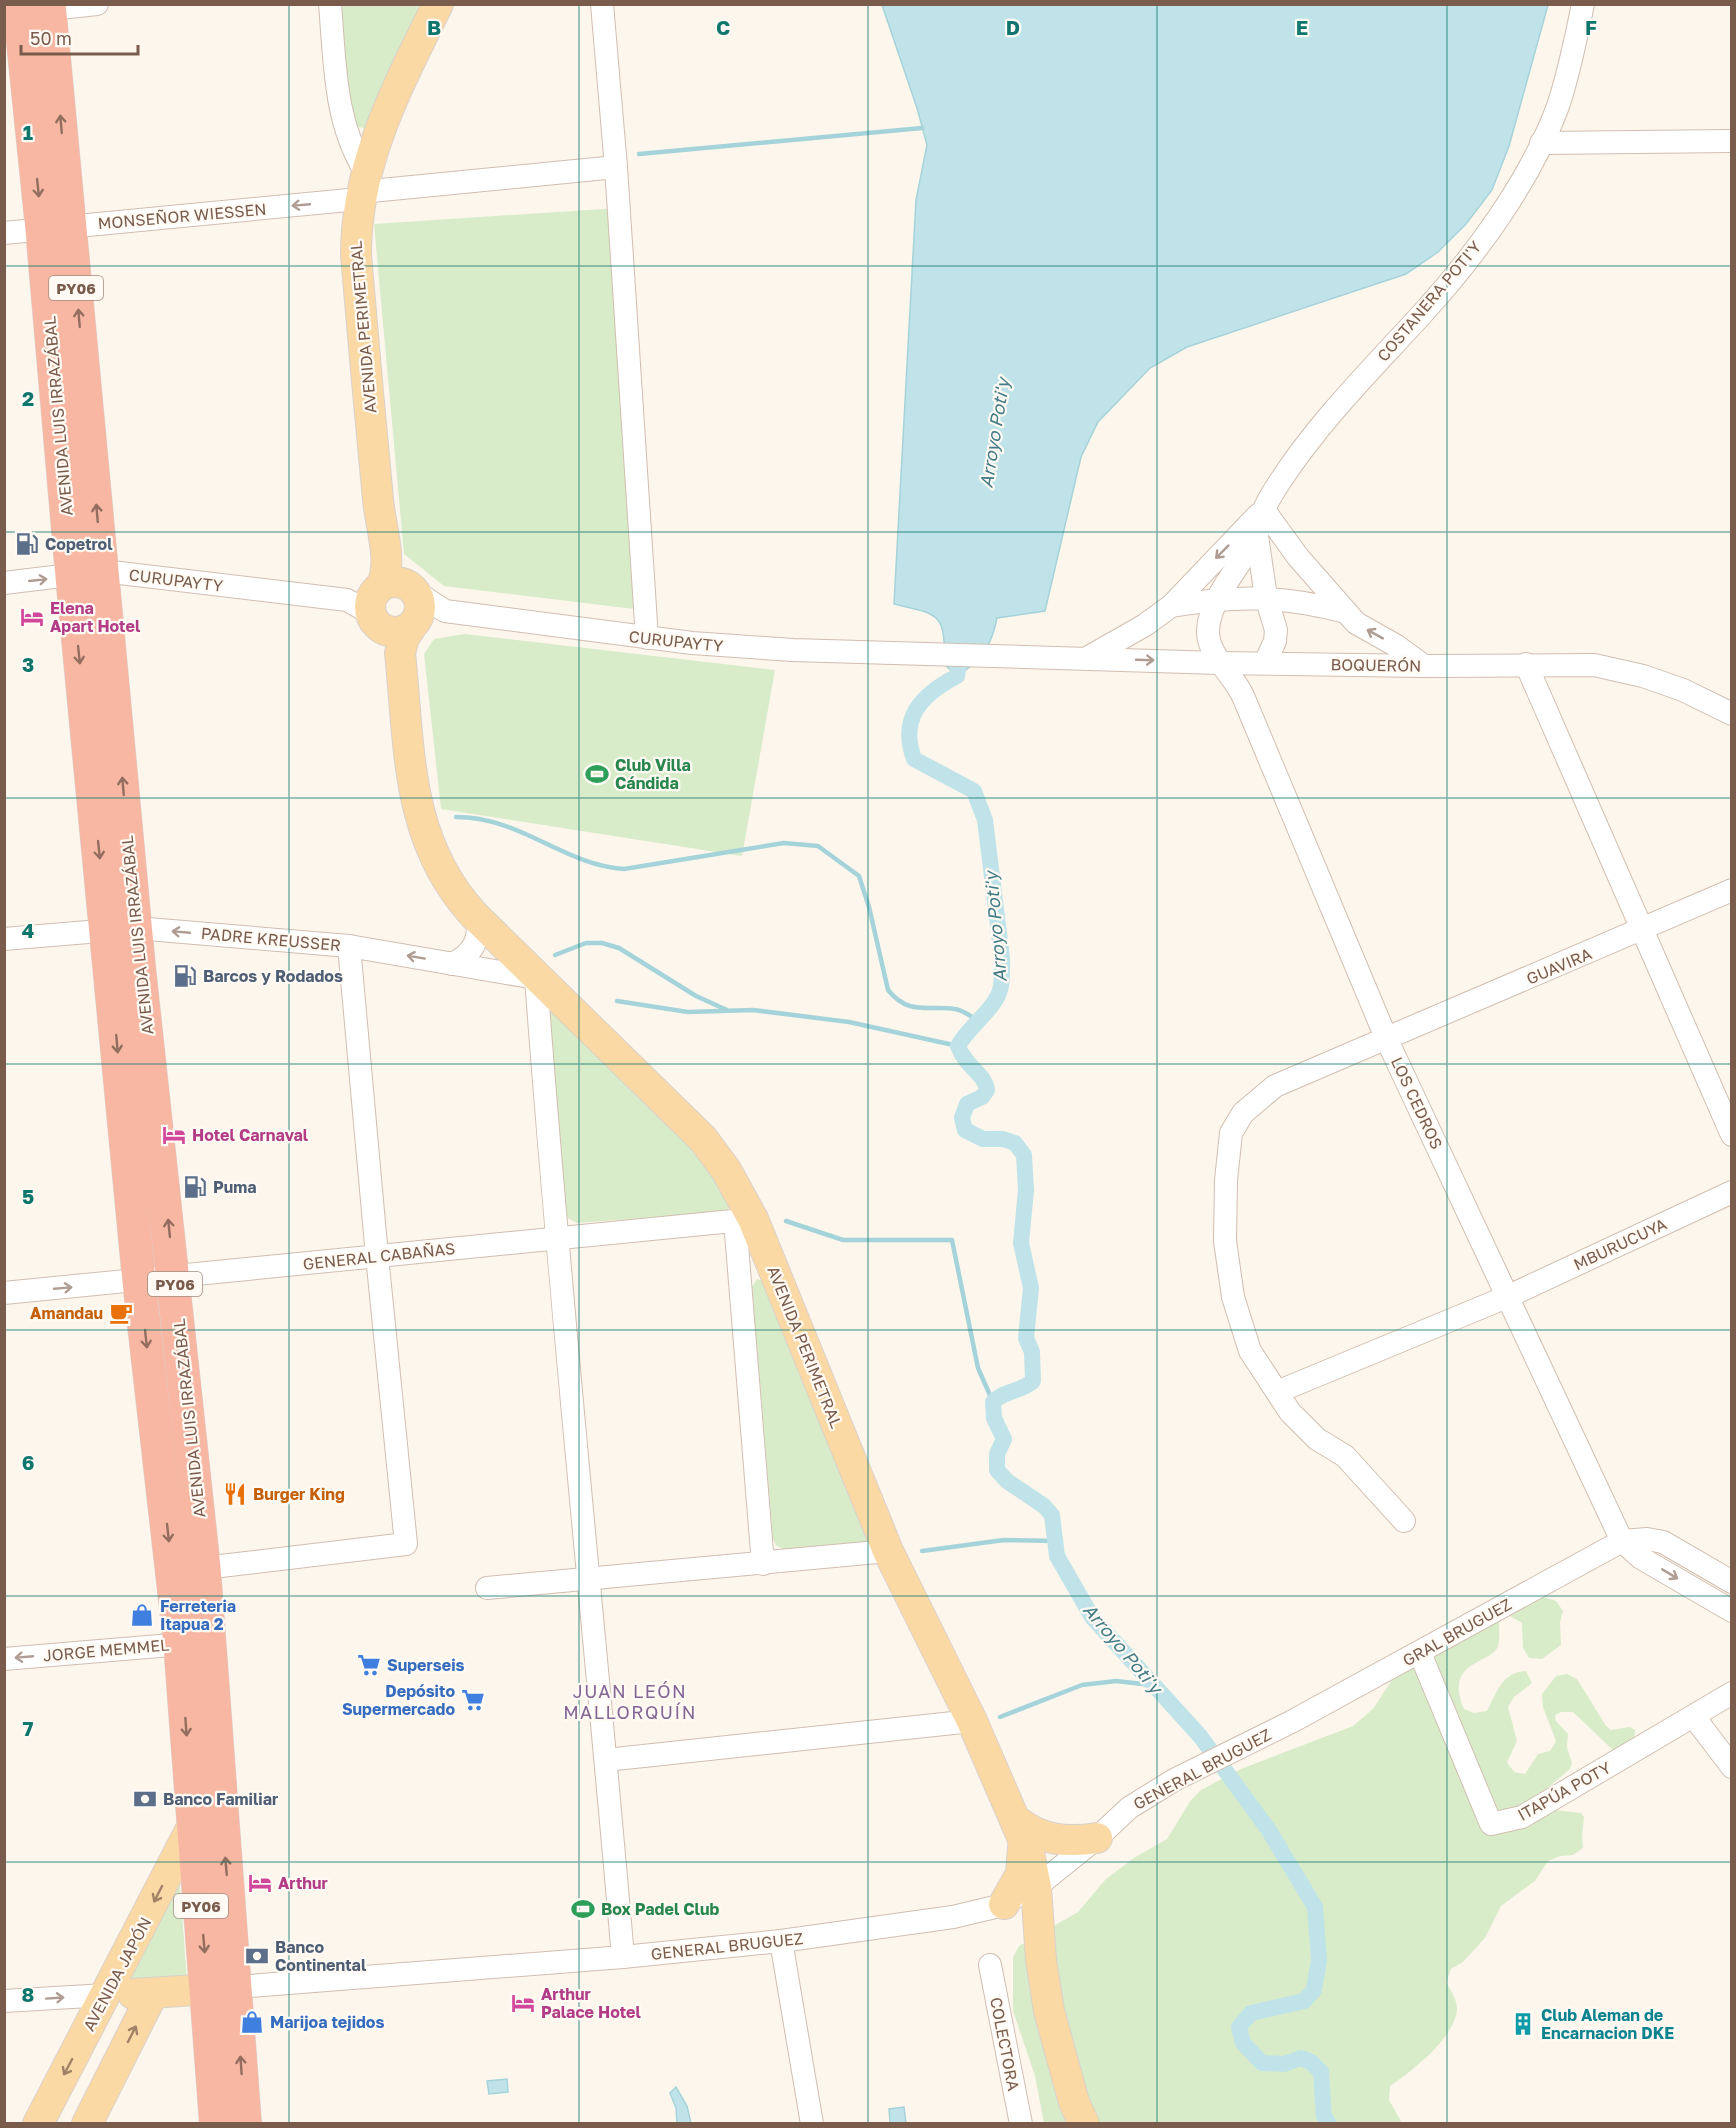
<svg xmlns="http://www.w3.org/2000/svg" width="1736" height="2128" viewBox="0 0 1736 2128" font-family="'Golos Text',sans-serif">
	<rect width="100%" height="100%" fill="#fdf6ec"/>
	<!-- green -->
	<g fill="#d8ecc9">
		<path d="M341,5H428L369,126L364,128L352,126L349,120Z"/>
		<path d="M618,208L642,610L444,586L404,554L374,224Z"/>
		<path d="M465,634L775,670L742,856L441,809L424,654L434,639Z"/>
		<path d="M547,1010H551L689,1137L732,1205L724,1212L577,1223L566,1217Z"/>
		<path d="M757,1279L763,1281L870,1541L787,1552L776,1545L773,1539L752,1287Z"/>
		<path d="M1544,1597L1556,1601L1563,1611L1560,1622L1561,1645L1542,1659L1529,1658L1523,1648L1522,1623L1510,1616L1499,1621C1499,1628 1500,1639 1498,1646C1492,1665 1443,1659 1464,1709L1474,1713L1487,1711C1497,1692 1502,1672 1526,1671L1532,1683L1514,1697L1508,1707L1517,1741L1507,1762L1514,1772L1525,1774L1538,1754L1550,1751L1556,1741L1543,1707L1542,1694L1556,1676L1567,1674L1577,1679L1606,1726L1611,1730L1630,1727L1635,1730L1634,1743L1614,1751L1573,1712H1561L1555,1715L1556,1721L1568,1734L1567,1747L1572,1763L1570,1769L1545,1790L1555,1810L1581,1813L1584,1817L1582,1836L1583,1848L1573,1855L1560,1856L1548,1861L1535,1881L1501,1906L1485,1938L1463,1962L1451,1969L1446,1983C1451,1990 1457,2000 1457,2009C1456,2037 1411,2072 1390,2086L1389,2100L1402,2123H1044L1035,2076L1013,2011V1957L1019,1946L1078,1912L1106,1879L1134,1858L1167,1839L1191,1800L1201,1790L1241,1769L1353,1726L1373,1709L1401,1666L1521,1599Z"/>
		<path d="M177,1844L187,1981L109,1985Z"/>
	</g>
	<!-- water -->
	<g fill="#bfe3e8" stroke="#a5d3da" stroke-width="1.5">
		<path d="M882,5H1548L1509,146L1492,190L1466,224L1438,252L1406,274L1187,347L1150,368L1098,422L1081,457L1045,611L997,618C992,645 981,661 957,676L945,665C944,613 942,615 894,604L916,200L927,145L917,108Z"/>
		<path d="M507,2079L508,2092L489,2094L487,2081Z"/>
		<path d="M676,2087L687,2106L691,2123H677L676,2108L670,2093Z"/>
		<path d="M904,2107L906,2123H890L889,2109Z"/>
	</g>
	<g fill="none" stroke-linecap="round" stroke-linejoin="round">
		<!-- stream -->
		<g stroke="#a5d3da" stroke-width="4.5">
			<path d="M639,154L922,128"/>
			<path d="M456,817C521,817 564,865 624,869L784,843L818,846L859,876L869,907L888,990C909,1016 928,1005 955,1009C963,1010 970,1016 977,1020"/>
			<path d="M555,955L586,943H602L619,948L696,996L727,1010"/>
			<path d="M617,1001L688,1012L753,1010L849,1022L958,1046"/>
			<path d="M786,1221L843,1240H952L978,1368L993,1402"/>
			<path d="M922,1551L1004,1540L1055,1541"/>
			<path d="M1000,1717L1082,1685L1116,1681L1152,1685"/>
		</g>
		<!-- canal -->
		<path stroke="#bfe3e8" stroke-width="16" d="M960,656L957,676C921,695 899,718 914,759L974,791L985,820L1002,958C1002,968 1003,980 1000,990C995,1009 968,1027 958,1046C966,1068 984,1072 987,1090L982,1097L967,1104L962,1118L965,1130L983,1139H1003L1015,1143L1024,1155L1026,1190L1021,1243L1031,1288L1026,1338L1032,1352L1033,1381C1021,1392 1005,1390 993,1402L994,1418L1004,1439L997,1454V1470L1007,1481L1044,1506L1052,1515L1057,1556L1092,1617L1200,1736L1268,1829L1315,1907L1319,1960L1314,1990L1304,2001L1251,2013L1239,2027L1243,2043L1262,2063L1284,2064L1301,2058L1311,2062L1321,2072L1324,2116L1329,2124"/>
		<!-- minor casing -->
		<g stroke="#d1beb0" stroke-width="24">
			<g id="minor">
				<path d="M330,4C335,62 334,121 365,171"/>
				<path d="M1583,4C1576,38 1569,74 1558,106C1531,180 1475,256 1422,314C1373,368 1321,419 1281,480C1275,489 1267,501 1263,512C1260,520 1259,529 1255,538C1241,566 1210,597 1208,630C1207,655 1233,674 1243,696L1387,1040L1622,1541L1641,1558L1732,1611"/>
				<path d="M50,9L97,4"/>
				<path d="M1541,143L1732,141"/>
				<path d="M616,167L647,638"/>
				<path d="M361,192L616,167L602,4"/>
				<path d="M4,233L359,199"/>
				<path d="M1264,510L1298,557L1356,623L1395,645L1424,666"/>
				<path d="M1257,536L1266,597L1276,630L1275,641L1265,663"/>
				<path d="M4,583L103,571L347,600L363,609L374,621"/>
				<path d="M416,592L445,611L692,643L793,650L1219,663L1424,666L1594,665L1643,676L1683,690L1732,714"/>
				<path d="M1171,606C1237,595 1280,595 1346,612"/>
				<path d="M1087,658L1145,625L1171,606L1258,515"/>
				<path d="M1526,664L1732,1135"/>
				<path d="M4,939L136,928L349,946L536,978C560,1305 595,1631 623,1957"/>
				<path d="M452,964C472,955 481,940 477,918"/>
				<path d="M735,1221L763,1564"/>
				<path d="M4,1293L753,1219"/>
				<path d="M1277,1392L1509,1296L1732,1192"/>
				<path d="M1404,1521L1345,1456L1317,1439L1290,1412L1250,1351L1233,1297L1225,1241L1226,1180L1231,1133L1243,1113L1275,1086L1732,890"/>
				<path d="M204,1568L406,1544L377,1256L349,946"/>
				<path d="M487,1588L888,1551"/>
				<path d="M1420,1653L1491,1824L1522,1817L1732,1693"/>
				<path d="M4,1659L195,1643"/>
				<path d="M1694,1717L1732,1767"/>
				<path d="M606,1760L972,1721"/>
				<path d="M781,1941L812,2124"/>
				<path d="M990,1965L1021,2124"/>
				<path d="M236,1987L623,1957L781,1941L953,1917L995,1907L1036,1887L1097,1838L1129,1808L1174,1780L1291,1722L1622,1541L1647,1539L1663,1542L1732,1582"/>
				<path d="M4,2001L106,1995"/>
			</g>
		</g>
		<!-- major casing -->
		<g stroke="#dad1cd" stroke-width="32">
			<g id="major">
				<circle cx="395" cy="607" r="25"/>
				<path d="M382,585C393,559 380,526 378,499C370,418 363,336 356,255C356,162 398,86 438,4"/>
				<path d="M411,627L404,638L400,653C410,748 405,840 474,915L703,1139L726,1170L753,1219L888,1551L972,1721L1029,1853L1036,1887L1041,1960L1049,2011L1074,2102L1084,2124"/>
				<path d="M1017,1821C1041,1840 1067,1843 1097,1838"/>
				<path d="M1004,1904L1021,1874L1023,1848"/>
				<path d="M133,1994L229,1988"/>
				<path d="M38,2124L194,1823"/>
				<path d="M87,2124L153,1993"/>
			</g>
		</g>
		<!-- highway casing -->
		<g stroke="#dad1cd" stroke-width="34">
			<g id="highway">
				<path d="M19,4L42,229L72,576L139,1281L180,1644L216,2124"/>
				<path d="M49,4L139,967L204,1568L245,2124"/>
			</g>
		</g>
		<!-- minor -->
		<use href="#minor" stroke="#fff" stroke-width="22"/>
		<!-- major -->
		<use href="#major" stroke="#fbd9a5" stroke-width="30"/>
		<!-- highway -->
		<use href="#highway" stroke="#f7b7a3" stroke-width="33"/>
	</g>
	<!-- one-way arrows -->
	<defs><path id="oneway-shaft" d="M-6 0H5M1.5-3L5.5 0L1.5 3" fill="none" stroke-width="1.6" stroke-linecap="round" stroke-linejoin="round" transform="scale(1.5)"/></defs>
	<g stroke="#936e5e">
		<use href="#oneway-shaft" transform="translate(61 124) rotate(-95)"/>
		<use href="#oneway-shaft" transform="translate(38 188) rotate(84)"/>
		<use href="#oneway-shaft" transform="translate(79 318) rotate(-95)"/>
		<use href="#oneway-shaft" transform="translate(97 513) rotate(-95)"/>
		<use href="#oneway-shaft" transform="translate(79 655) rotate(84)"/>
		<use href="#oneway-shaft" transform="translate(123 786) rotate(-95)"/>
		<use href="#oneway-shaft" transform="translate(99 850) rotate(84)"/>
		<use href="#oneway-shaft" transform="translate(117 1044) rotate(85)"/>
		<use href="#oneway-shaft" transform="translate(169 1228) rotate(-96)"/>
		<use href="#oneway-shaft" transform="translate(146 1339) rotate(84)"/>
		<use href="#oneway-shaft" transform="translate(168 1533) rotate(84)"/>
		<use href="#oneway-shaft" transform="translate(186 1727) rotate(86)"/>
		<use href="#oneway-shaft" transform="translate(226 1866) rotate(-95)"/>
		<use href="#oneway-shaft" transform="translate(204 1944) rotate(85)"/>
		<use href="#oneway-shaft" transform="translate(241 2065) rotate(-94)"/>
	</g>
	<g stroke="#af9d94">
		<use href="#oneway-shaft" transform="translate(301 205) rotate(175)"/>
		<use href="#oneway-shaft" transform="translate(1222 552) rotate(135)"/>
		<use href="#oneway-shaft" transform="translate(38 580) rotate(-6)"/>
		<use href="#oneway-shaft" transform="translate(1375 634) rotate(-151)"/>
		<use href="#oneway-shaft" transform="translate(1145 660) rotate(2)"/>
		<use href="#oneway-shaft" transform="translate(181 932) rotate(-175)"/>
		<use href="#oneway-shaft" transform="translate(416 957) rotate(-170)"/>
		<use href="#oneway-shaft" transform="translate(63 1288) rotate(-5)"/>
		<use href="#oneway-shaft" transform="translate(1670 1574) rotate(31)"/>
		<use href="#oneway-shaft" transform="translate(24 1657) rotate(175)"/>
		<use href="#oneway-shaft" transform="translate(55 1998) rotate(-4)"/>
	</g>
	<g stroke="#a18267">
		<use href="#oneway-shaft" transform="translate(158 1894) rotate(117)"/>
		<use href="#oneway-shaft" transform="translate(132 2034) rotate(-63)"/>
		<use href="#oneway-shaft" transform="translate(68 2067) rotate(118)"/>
	</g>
	<!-- grid -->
	<path fill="none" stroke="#0f766e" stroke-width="1.5" stroke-opacity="0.55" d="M289,4V2124M579,4V2124M868,4V2124M1157,4V2124M1447,4V2124M4,266H1732M4,532H1732M4,798H1732M4,1064H1732M4,1330H1732M4,1596H1732M4,1862H1732"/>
	<!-- icons -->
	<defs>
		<g id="fuel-bare" transform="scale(1.8)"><path d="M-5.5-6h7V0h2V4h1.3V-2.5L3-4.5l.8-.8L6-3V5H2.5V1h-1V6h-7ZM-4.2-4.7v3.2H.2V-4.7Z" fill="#5c6f8a" stroke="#fffaf3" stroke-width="2.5" paint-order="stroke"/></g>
		<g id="hotel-bare" transform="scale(1.8)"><path d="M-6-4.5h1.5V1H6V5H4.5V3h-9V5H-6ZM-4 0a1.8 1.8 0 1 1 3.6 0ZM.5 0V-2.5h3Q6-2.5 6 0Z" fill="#d1479c" stroke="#fffaf3" stroke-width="2.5" paint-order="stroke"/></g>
		<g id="stadium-bare" transform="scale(1.8)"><path d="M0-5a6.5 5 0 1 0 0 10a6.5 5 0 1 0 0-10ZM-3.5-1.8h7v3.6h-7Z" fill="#2e9e5b" stroke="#fffaf3" stroke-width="2.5" paint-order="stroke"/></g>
		<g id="cafe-bare" transform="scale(1.8)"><path d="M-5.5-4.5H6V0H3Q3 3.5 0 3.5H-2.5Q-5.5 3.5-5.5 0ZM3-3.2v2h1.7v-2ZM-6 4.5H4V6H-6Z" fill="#e8710a" stroke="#fffaf3" stroke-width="2.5" paint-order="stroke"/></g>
		<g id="restaurant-bare" transform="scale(1.8)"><path d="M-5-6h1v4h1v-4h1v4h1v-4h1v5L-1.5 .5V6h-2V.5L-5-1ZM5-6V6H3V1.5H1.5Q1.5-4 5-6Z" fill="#e8710a" stroke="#fffaf3" stroke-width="2.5" paint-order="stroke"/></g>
		<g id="shop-bare" transform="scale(1.8)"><path d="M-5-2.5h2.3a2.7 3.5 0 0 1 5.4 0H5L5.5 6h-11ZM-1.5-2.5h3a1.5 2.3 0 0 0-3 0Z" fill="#3f7fe0" stroke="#fffaf3" stroke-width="2.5" paint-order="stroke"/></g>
		<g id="supermarket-bare" transform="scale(1.8)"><path d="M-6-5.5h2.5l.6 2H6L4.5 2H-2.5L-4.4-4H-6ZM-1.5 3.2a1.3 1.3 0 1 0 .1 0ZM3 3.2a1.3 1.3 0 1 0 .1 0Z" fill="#3f7fe0" stroke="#fffaf3" stroke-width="2.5" paint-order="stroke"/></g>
		<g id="bank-bare" transform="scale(1.8)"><path d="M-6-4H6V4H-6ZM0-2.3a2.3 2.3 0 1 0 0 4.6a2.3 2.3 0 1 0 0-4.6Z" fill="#5c6f8a" stroke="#fffaf3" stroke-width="2.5" paint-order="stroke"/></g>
		<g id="building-bare" transform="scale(1.8)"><path d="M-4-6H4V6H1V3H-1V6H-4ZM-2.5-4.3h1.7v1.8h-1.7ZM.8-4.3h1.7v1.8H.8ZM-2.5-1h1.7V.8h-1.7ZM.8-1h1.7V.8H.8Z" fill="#0f9aa8" stroke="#fffaf3" stroke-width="2.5" paint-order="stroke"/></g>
	</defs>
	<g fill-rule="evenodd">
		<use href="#fuel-bare" x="27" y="544"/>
		<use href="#hotel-bare" x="32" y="617"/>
		<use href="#stadium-bare" x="597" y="774"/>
		<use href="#fuel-bare" x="185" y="976"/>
		<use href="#hotel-bare" x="174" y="1135"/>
		<use href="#fuel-bare" x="195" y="1187"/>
		<use href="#cafe-bare" x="121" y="1313"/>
		<use href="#restaurant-bare" x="235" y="1494"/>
		<use href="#shop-bare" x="142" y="1615"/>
		<use href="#supermarket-bare" x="369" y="1665"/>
		<use href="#supermarket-bare" x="473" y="1700"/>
		<use href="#bank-bare" x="145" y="1799"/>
		<use href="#hotel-bare" x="260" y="1883"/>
		<use href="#stadium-bare" x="583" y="1909"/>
		<use href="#bank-bare" x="257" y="1956"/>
		<use href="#hotel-bare" x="523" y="2003"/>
		<use href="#shop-bare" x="252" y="2022"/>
		<use href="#building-bare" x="1523" y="2024"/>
	</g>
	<g text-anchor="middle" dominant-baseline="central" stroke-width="4.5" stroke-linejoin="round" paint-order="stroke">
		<!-- shield labels -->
		<g fill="#fffaf3" stroke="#a28b7f" stroke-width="1.5">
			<rect x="49" y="276" width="54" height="24" rx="4.5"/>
			<rect x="148" y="1272" width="54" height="24" rx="4.5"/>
			<rect x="174" y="1894" width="54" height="24" rx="4.5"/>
		</g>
		<g font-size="15" font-weight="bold" fill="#7a5c4d">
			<text x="76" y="288">PY06</text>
			<text x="175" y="1284">PY06</text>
			<text x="201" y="1906">PY06</text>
		</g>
		<!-- street labels -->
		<g font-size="16" fill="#7a5c4d" stroke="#fffaf3">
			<text transform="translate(182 216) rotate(-5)">MONSEÑOR WIESSEN</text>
			<text transform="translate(1429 301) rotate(-50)">COSTANERA POTI'Y</text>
			<text transform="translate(363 327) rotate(-95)">AVENIDA PERIMETRAL</text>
			<text transform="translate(58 416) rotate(-95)">AVENIDA LUIS IRRAZÁBAL</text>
			<text transform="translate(176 580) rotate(7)">CURUPAYTY</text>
			<text transform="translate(676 641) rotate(6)">CURUPAYTY</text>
			<text transform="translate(1376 665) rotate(1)">BOQUERÓN</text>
			<text transform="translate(137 935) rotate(-96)">AVENIDA LUIS IRRAZÁBAL</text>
			<text transform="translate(271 939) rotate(5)">PADRE KREUSSER</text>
			<text transform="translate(1559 966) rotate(-23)">GUAVIRA</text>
			<text transform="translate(1417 1103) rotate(65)">LOS CEDROS</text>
			<text transform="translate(1620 1244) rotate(-25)">MBURUCUYA</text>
			<text transform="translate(379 1256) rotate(-6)">GENERAL CABAÑAS</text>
			<text transform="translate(805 1347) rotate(68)">AVENIDA PERIMETRAL</text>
			<text transform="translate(189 1418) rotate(-96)">AVENIDA LUIS IRRAZÁBAL</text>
			<text transform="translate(1457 1632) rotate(-29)">GRAL BRUGUEZ</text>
			<text transform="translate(106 1650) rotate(-5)">JORGE MEMMEL</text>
			<text transform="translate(1202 1769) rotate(-28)">GENERAL BRUGUEZ</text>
			<text transform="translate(1564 1791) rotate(-29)">ITAPÚA POTY</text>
			<text transform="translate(727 1946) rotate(-6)">GENERAL BRUGUEZ</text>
			<text transform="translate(117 1974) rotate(-62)">AVENIDA JAPÓN</text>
			<text transform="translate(1005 2044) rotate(79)">COLECTORA</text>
		</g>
		<!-- service labels -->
		<g font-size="16" font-weight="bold" fill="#4e5e75" stroke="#fffaf3" text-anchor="start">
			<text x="45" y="544">Copetrol</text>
			<text x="203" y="976">Barcos y Rodados</text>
			<text x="213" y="1187">Puma</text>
			<text x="163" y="1799">Banco Familiar</text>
			<text x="275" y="1947">Banco<tspan x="275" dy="18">Continental</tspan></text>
		</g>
		<!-- hotel labels -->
		<g font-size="16" font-weight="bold" fill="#b23c85" stroke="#fffaf3" text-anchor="start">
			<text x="50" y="608">Elena<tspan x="50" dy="18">Apart Hotel</tspan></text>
			<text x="192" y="1135">Hotel Carnaval</text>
			<text x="278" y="1883">Arthur</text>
			<text x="541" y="1994">Arthur<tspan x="541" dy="18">Palace Hotel</tspan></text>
		</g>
		<!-- leisure labels -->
		<g font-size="16" font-weight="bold" fill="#27864d" stroke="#fffaf3" text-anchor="start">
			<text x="615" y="765">Club Villa<tspan x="615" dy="18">Cándida</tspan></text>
			<text x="601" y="1909">Box Padel Club</text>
		</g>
		<!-- food labels -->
		<g font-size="16" font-weight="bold" fill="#c56008" stroke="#fffaf3" text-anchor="end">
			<text x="103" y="1313">Amandau</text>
			<text x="253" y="1494" text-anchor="start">Burger King</text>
		</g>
		<!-- shop labels -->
		<g font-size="16" font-weight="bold" fill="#366cbe" stroke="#fffaf3" text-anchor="start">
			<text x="160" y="1606">Ferreteria<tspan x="160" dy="18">Itapua 2</tspan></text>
			<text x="387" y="1665">Superseis</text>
			<text x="455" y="1691" text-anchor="end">Depósito<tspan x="455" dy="18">Supermercado</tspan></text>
			<text x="270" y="2022">Marijoa tejidos</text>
		</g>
		<!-- culture labels -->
		<g font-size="16" font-weight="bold" fill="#0d838f" stroke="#fffaf3" text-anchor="start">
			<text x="1541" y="2015">Club Aleman de<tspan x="1541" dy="18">Encarnacion DKE</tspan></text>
		</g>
		<!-- water labels -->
		<g font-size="18" font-style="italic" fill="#437c86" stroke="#fffaf3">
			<text transform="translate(994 433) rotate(-81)">Arroyo Poti'y</text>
			<text transform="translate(995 927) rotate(-95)">Arroyo Poti'y</text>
			<text transform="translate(1123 1648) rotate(50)">Arroyo Poti'y</text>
		</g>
		<!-- neighbourhood labels -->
		<g font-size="18" letter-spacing="1.5" fill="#846695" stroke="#fffaf3">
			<text x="630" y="1691">JUAN LEÓN<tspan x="630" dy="21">MALLORQUÍN</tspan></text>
		</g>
	</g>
	<g font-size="20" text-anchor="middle" font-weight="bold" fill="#0f766e" stroke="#fffaf3" stroke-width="4.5" stroke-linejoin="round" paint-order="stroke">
		<text x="434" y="35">B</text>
		<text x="723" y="35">C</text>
		<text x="1013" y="35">D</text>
		<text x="1302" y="35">E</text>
		<text x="1591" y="35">F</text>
		<text x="28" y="140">1</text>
		<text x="28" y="406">2</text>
		<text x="28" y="672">3</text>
		<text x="28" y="938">4</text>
		<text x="28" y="1204">5</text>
		<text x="28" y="1470">6</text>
		<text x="28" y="1736">7</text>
		<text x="28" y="2002">8</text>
	</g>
	<!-- border -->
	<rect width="1736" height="2128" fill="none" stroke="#7a5c4d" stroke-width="12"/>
	<!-- scale -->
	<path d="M21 45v9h117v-9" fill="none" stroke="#7a5c4d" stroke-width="3"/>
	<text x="30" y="45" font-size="18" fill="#7a5c4d" stroke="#fffaf3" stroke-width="4.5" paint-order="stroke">50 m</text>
</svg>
